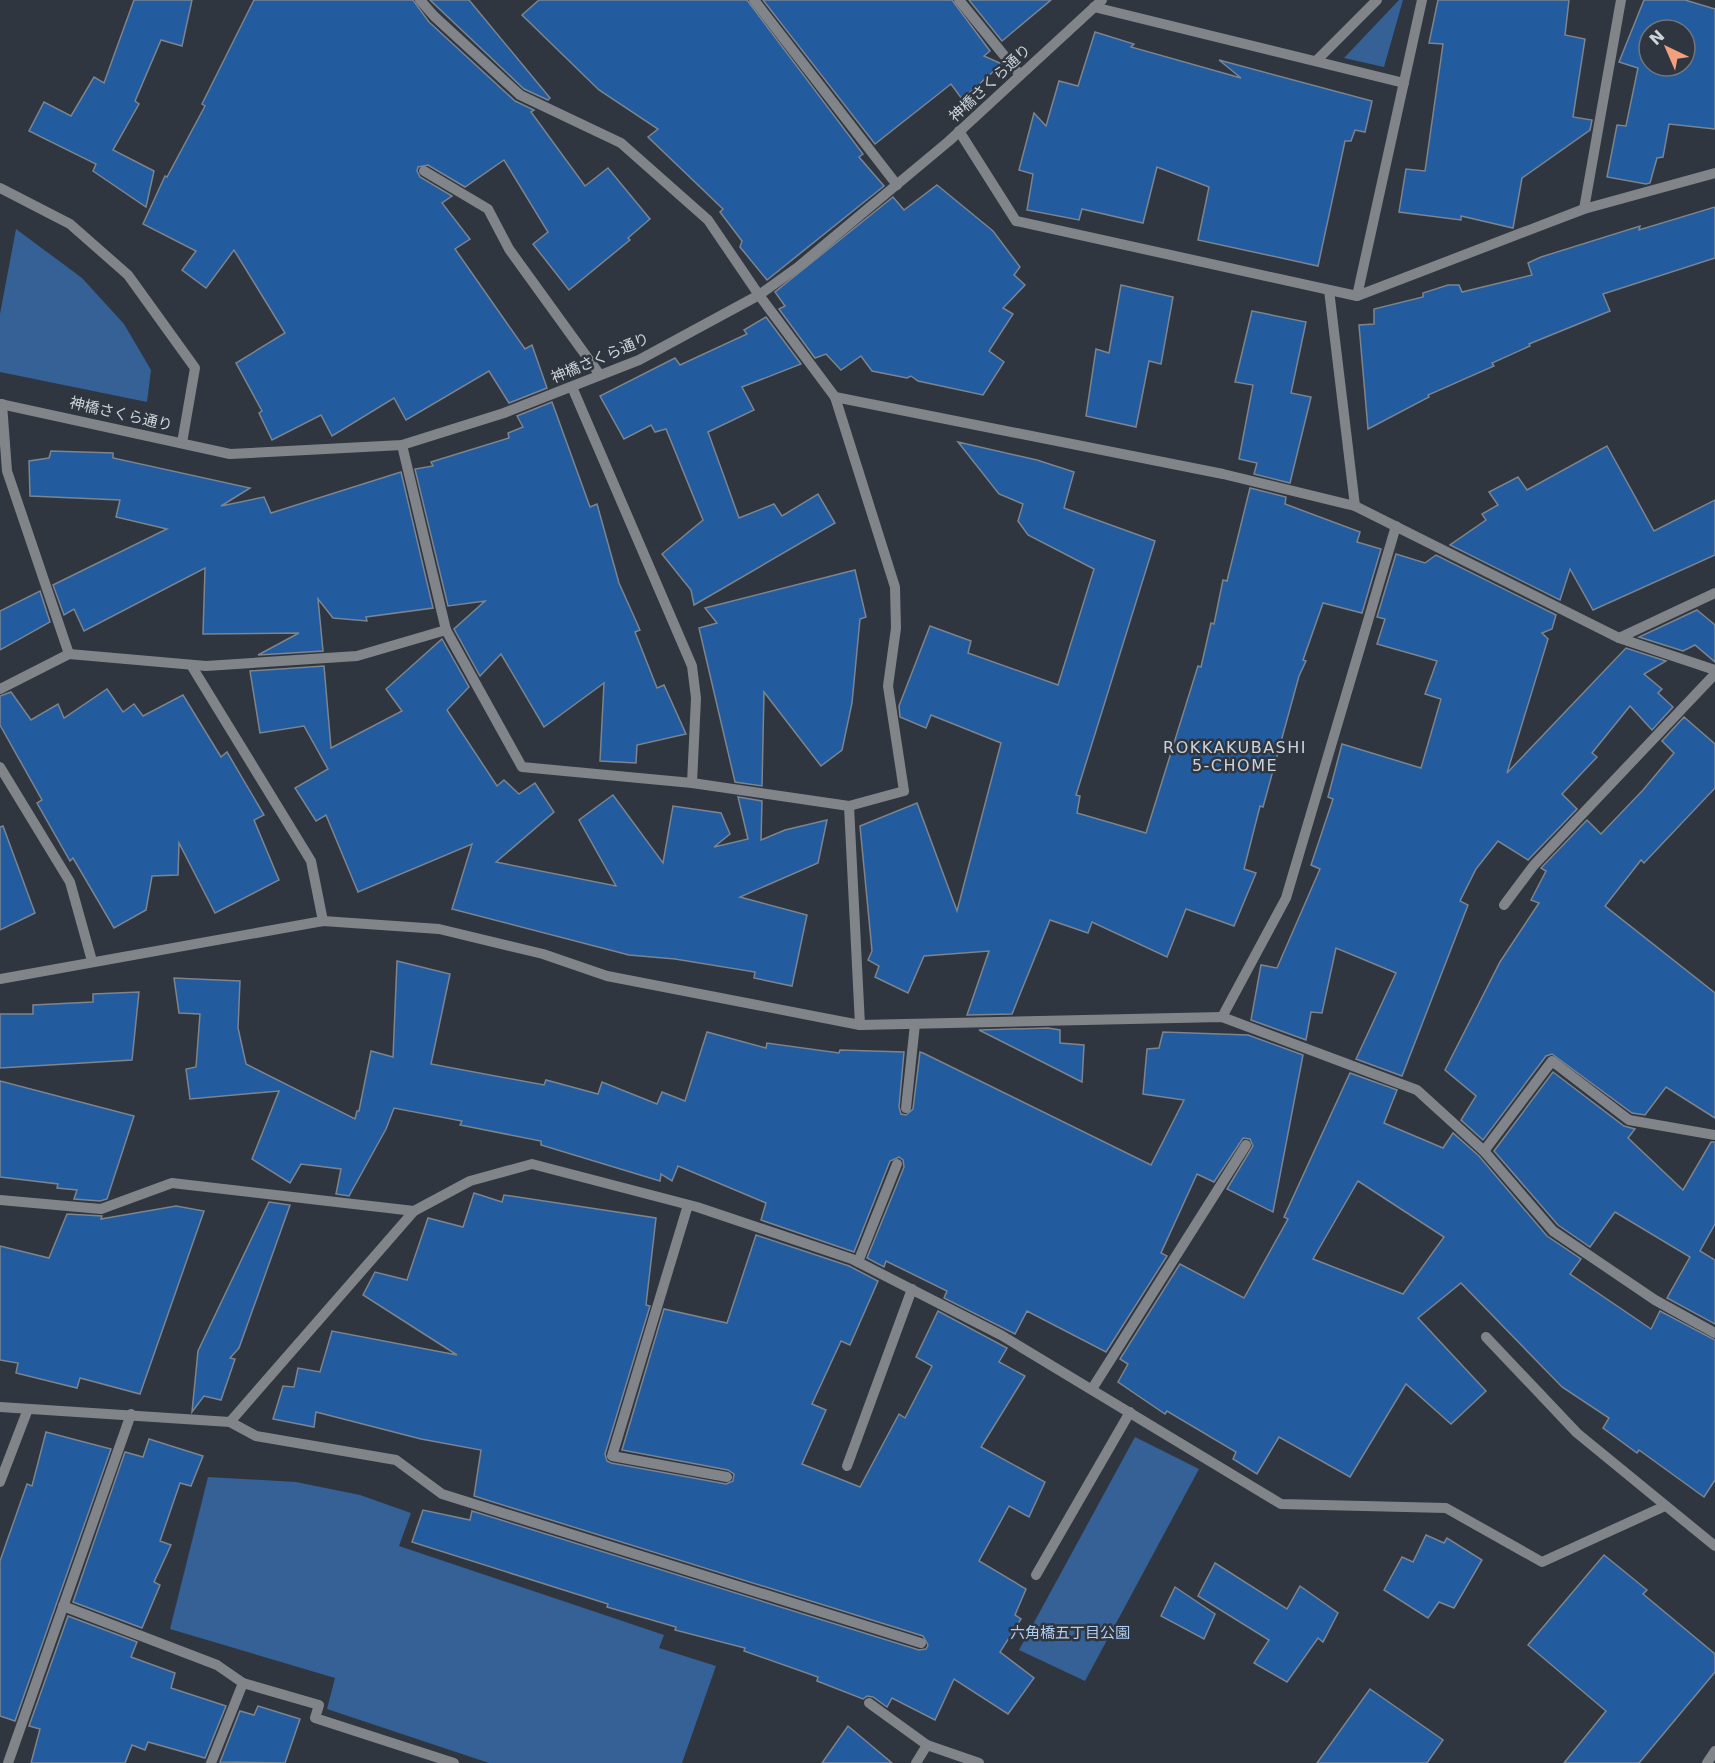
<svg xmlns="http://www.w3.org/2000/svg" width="1715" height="1763" viewBox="0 0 1715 1763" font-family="'DejaVu Sans','Noto Sans JP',sans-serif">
	<rect width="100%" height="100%" fill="#2f363f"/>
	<!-- green -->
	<g fill="#356196">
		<path d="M1399,0H1403L1384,67L1344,58Z"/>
		<path d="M16,229L82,278L124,324L151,370L147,402L0,372V314Z"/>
		<path d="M1135,1437L1199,1469L1085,1681L1019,1650Z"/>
		<path d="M208,1477L296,1482L360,1495L411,1513L399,1546L664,1635L659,1648L716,1666L682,1763H489L327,1709L335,1678L170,1629Z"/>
	</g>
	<!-- building -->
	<g fill="#225b9e" stroke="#7c848f" stroke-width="1.5" fill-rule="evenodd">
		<path d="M134,0H192L182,46L161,40L135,101L139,104L113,150L154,171L146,207L93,171L96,164L29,131L44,102L71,116L94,77L104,83Z"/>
		<path d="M254,0H413L429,22L515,101L534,110L531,112L585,186L608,168L650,219L628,238L630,240L569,290L533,244L548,232L504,160L465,187L428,165L418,167L417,171L420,177L452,196L442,203L470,239L455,249L525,349L532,345L547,388L509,403L489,371L406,420L394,398L332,436L321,415L272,440L259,413L262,411L236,363L285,333L234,250L206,288L182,270L196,251L143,224L165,176L167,177L205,106L202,104Z"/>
		<path d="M430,0H469L550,98L548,100L524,89Z"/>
		<path d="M539,0H747L863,154L859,157L884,186L767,280L740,247L742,241L720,212L723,209L648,137L658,129L599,90L522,15Z"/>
		<path d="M763,0H952L990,51L984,56L1002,64L962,99L951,84L875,144Z"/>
		<path d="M969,0H1051L1002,41Z"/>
		<path d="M1438,0H1569L1565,35L1585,39L1573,117L1592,120L1590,130L1522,178L1513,228L1461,216V220L1399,212L1406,169L1425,171L1443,44L1429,43Z"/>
		<path d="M1644,0H1685L1715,9V129L1669,124L1663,157L1657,158L1650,183L1646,184L1607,177L1617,125L1626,126L1638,68L1619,62ZM1649,30H1685V66H1649Z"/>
		<path d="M1095,32L1134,44L1131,47L1241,78L1219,60L1372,101L1365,132L1355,130L1351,141H1345L1318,266L1198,240L1209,187L1157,167L1143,223L1082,209L1079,220L1027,210L1033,174L1019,170L1034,113L1046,126L1059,81L1078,86Z"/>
		<path d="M937,185L993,231L1020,267L1014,275L1025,285L1003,308L1013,314L989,351L1004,362L983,395L918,381L911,376L907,378L872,371L861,356L841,370L826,354L815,358L779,309L785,306L775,292L893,197L904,210Z"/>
		<path d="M1715,207V258L1603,294L1610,311L1529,344L1530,346L1492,363L1494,366L1428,395L1429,397L1368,429L1359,325L1374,324V309L1423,297V293L1448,285H1459L1462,292L1532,275L1528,263L1541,257L1640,226L1639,230Z"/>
		<path d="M1121,285L1173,297L1161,364L1149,361L1136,427L1086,416L1096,349L1109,353Z"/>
		<path d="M1252,311L1306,322L1291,393L1311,397L1290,483L1254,474L1257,463L1239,459L1253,385L1235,382Z"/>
		<path d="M766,317L801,364L742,387L754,410L708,432L739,518L774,504L782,516L818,494L835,523L694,605L691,590L662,554L703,520L666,429L655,432L651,425L624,439L600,396L675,358L680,365L747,334L744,330Z"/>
		<path d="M552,402L590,507L597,504L619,583L640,630L635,632L657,688L664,685L686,734L637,745L636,763L600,761L604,683L544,727L501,654L480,676L454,629L485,601L448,606L415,469L433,466L431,462L509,438L508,433L523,427L517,416Z"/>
		<path d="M958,442L1037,460L1074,472L1064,508L1155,541L1076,795L1080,796L1077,813L1146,833L1198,666L1201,667L1211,623L1214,624L1223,580L1227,581L1250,488L1286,497L1285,504L1360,532L1357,542L1381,549L1362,613L1323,603L1303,660L1306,661L1299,676L1263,807L1260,806L1244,869L1256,873L1234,926L1186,909L1167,957L1092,922L1088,933L1050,920L1012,1014L967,1015L989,951L924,956L908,993L875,977L879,966L868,960L872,951L860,826L917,803L957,911L1001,743L931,715L926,728L900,717L899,706L930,626L971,641L968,653L1058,685L1094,569L1028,535L1018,521L1023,504L999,494Z"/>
		<path d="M1607,446L1654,531L1715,500V555L1593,610L1570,569L1560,600L1450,545L1486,520L1482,514L1498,505L1489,492L1518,477L1527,490Z"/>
		<path d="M51,451L113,453V458L250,488L221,506L264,497L271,513L401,472L433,608L366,617L367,621L333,618L318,599L323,651L258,655L299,633L203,634L205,568L84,631L74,609L64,615L53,585L167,529L116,517L120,500L30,496L29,461L49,458Z"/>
		<path d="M1396,554L1425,563L1436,555L1556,615L1552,629L1542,633L1548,639L1507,773L1626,648L1666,661L1644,674L1662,689L1658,693L1673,707L1652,730L1630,706L1592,753L1597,757L1562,794L1577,809L1528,860L1498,841L1476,869L1460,901L1468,905L1402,1076L1356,1059L1396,973L1336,948L1322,1013L1311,1012L1306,1040L1251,1020L1261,965L1277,968L1320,869L1311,865L1333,799L1328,797L1342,744L1421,768L1441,699L1425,694L1437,661L1377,644L1385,619L1377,617Z"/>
		<path d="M855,570L866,617L860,619L852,703L842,750L821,766L764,692L762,786L735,782L699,628L717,623L705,608Z"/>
		<path d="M40,591L50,622L0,650V611Z"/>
		<path d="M1697,610L1715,625V662L1695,645L1683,651L1639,637Z"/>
		<path d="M442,639L469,687L447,710L497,786L504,780L519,794L535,783L554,812L496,862L616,886L579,820L613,795L663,863L673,806L721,813L730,834L714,847L748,839L738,797L762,801L761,840L785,830L827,820L818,863L740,897L807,915L792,986L754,978L755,972L675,959L629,955L452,909L472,844L358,892L326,815L316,821L295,788L328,769L304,726L260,733L250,671L324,666L331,748L402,711L386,689Z"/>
		<path d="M107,689L123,712L134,704L143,716L183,695L221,757L227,752L264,815L254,820L279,880L215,913L179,843L178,875L152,876L146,910L114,928L73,858L70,861L37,803L42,800L0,725V696L11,692L31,720L58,704L64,718Z"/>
		<path d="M1684,717L1715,744V788L1644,863L1641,860L1605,906L1715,993V1118L1666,1087L1645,1115L1632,1113L1552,1054L1546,1056L1483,1140L1461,1120L1476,1096L1445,1070L1500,962L1539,903L1531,900L1546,871L1541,868L1587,820L1601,834L1643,790L1674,753L1662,741Z"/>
		<path d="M3,826L35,913L0,930V827Z"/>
		<path d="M397,961L450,974L431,1064L544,1085L546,1080L598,1094L602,1082L657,1104L662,1092L685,1101L707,1032L766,1048L767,1043L839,1053L840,1050L904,1052L899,1107L901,1114L906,1115L913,1109L920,1052L923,1053L1151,1165L1184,1100L1143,1094L1147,1049L1159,1048L1163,1032L1248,1035L1303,1055L1273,1212L1227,1189L1253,1146L1250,1139L1243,1138L1214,1182L1197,1174L1161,1253L1167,1256L1106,1352L1027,1311L1015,1334L944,1298L947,1291L886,1261L884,1267L867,1258L904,1167L903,1160L899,1157L890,1161L854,1252L761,1220L766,1203L678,1166L672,1181L661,1174L660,1181L541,1145V1141L460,1125L462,1121L394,1108L386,1129L349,1196L336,1194L341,1169L301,1164L290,1183L252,1159L279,1091L190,1099L186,1069L196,1067L200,1014L179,1013L174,978L240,981L238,1028L246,1064L355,1119L357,1111H359L371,1051L393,1057Z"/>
		<path d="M139,992L132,1060L0,1068V1014H33V1005L93,1002V994Z"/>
		<path d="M1048,1028L1060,1030V1043L1084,1045L1082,1082L979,1030Z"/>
		<path d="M1553,1072L1624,1126L1635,1129L1628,1138L1683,1190L1711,1142H1715V1224L1700,1251L1715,1260V1324L1667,1298L1690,1257L1615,1212L1590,1247L1558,1225L1494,1151Z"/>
		<path d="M1350,1073L1397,1090L1384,1123L1443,1148L1453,1133L1479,1156L1547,1236L1581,1259L1570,1274L1651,1329L1660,1311L1715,1340V1480L1704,1497L1639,1450L1637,1453L1603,1428L1609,1418L1562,1387L1461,1283L1418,1318L1486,1391L1451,1424L1406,1384L1350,1477L1279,1437L1257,1474L1233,1459L1236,1452L1167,1411L1165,1414L1118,1382L1128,1364L1120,1359L1180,1264L1244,1298L1288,1219L1284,1217ZM1358,1181L1444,1237L1403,1294L1313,1259Z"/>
		<path d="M0,1081L134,1116L107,1199L100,1201L74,1199L77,1190L57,1188L58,1184L0,1177Z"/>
		<path d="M474,1193L502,1202L504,1195L656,1218L646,1305L650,1306L605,1454L607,1461L611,1463L726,1484L733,1481L734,1474L728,1470L622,1450L664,1309L727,1323L756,1235L849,1266L878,1281L850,1345L841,1341L812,1404L826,1410L802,1464L860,1487L899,1414L905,1418L932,1366L916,1357L938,1311L1007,1348L999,1362L1025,1376L981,1447L1045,1482L1029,1517L1009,1506L979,1561L1026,1589L1015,1615L1021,1619L1000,1652L1034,1678L1008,1714L954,1679L935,1720L892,1698L887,1707L873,1697L867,1696L863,1699L817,1681L818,1677L744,1651L745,1648L675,1630L676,1627L607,1607L608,1604L412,1542L423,1510L470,1520L472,1511L919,1650L926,1649L928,1645L923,1636L474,1496L481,1450L421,1439L316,1412L314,1427L273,1419L283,1386L294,1387L298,1368L320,1372L332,1331L457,1355L363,1295L375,1272L407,1280L428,1218L463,1227Z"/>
		<path d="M269,1202L290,1205L239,1348L230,1358L235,1359L221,1400L204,1396L192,1412L198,1351Z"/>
		<path d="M176,1206L204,1211L140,1394L80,1378L77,1388L16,1373L18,1363L0,1360V1246L49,1258L67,1214L102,1216L101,1219Z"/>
		<path d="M46,1432L111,1449L15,1721L0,1716V1561L27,1484L32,1486Z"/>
		<path d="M149,1439L203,1456L191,1486L180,1483L160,1541L171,1545L154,1582L160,1585L142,1628L73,1602L125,1452L143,1457Z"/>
		<path d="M1426,1535L1444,1543L1447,1538L1482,1560L1454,1608L1439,1602L1428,1618L1384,1590L1402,1557L1413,1562Z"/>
		<path d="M1604,1555L1647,1590L1643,1594L1715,1654V1672L1639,1763H1564L1606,1711L1528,1645Z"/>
		<path d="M1215,1563L1287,1609L1300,1586L1338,1613L1323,1642L1318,1638L1287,1682L1254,1663L1269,1640L1198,1596Z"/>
		<path d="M1175,1587L1215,1614L1204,1639L1161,1616Z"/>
		<path d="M68,1616L137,1642L131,1657L175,1673L171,1688L226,1706L205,1758L148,1742L145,1750L132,1745L125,1763H31L40,1729L29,1726Z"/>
		<path d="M1370,1689L1443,1740L1427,1763H1317Z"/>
		<path d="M258,1706L300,1719L285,1763L220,1762L240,1711L254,1715Z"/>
		<path d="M848,1726L892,1763H822Z"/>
	</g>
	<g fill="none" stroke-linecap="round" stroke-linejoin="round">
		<!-- minor -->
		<g stroke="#81858a" stroke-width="10">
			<path d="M420,0L434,16L520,95L621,143L708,220L759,295L835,397L1223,474L1355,506L1619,638L1715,670"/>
			<path d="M754,0L897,185"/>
			<path d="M959,0L1020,75"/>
			<path d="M1094,7L1404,83"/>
			<path d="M1316,61L1377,0"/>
			<path d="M959,131L1016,221L1357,296L1584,209L1715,173"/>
			<path d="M424,171L488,209L509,249L600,375"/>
			<path d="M0,188L70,224L128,275L195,368L182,443"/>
			<path d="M1584,209L1621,0"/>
			<path d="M1329,290L1355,506"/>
			<path d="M1357,296L1422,0"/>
			<path d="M572,387L692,666L696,698L692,783"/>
			<path d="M0,404L230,454L402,445L504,413L639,360L759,295L798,267L949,141L1102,0"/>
			<path d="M2,404L7,471L69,654"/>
			<path d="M402,445L446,630L522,767L692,783L849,806L904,791L888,686L896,628L895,587L835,397"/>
			<path d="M1619,638L1715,593"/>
			<path d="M191,665L311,861L323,921"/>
			<path d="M0,689L69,654L206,666L357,656L446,630"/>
			<path d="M0,767L70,882L92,961"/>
			<path d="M849,806L860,1025"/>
			<path d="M1504,905L1534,865L1715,674"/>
			<path d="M0,979L323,921L439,929L543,954L607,976L860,1025L1222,1017L1417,1090L1484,1151L1553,1231L1655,1300L1715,1333"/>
			<path d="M1222,1017L1286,898L1396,526"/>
			<path d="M906,1108L915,1024"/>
			<path d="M1484,1151L1552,1061L1629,1120L1715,1135"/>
			<path d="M0,1200L101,1209L172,1183L414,1211"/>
			<path d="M688,1205L612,1456L727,1477"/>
			<path d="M858,1262L897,1164"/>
			<path d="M1486,1337L1577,1433L1715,1546"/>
			<path d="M1092,1389L1246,1145"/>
			<path d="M0,1407L230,1422L414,1211L470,1181L532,1164L697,1207L852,1259L1001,1335L1281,1504L1446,1508L1542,1562L1665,1506"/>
			<path d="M230,1422L256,1436L396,1460L442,1494L921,1643"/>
			<path d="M847,1466L912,1289"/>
			<path d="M0,1482L28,1409"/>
			<path d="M1036,1575L1130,1412"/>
			<path d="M63,1606L217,1665L243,1683L211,1763"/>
			<path d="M243,1683L319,1705L315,1718L454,1763"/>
			<path d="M869,1703L927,1745L979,1763"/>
			<path d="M8,1763L131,1414"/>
			<path d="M916,1763L927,1745"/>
			<path d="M1707,1763L1715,1751"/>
		</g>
	</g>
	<g text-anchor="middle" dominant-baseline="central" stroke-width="5" stroke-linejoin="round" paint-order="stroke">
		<!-- street labels -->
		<g font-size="15" fill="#ced3d9" stroke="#2f363f">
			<text transform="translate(990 83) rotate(-43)">神橋さくら通り</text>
			<text transform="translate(600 358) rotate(-23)">神橋さくら通り</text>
			<text transform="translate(121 414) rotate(13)">神橋さくら通り</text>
		</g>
		<!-- park labels -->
		<g font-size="15" fill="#b1cef3" stroke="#2f363f">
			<text x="1070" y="1633">六角橋五丁目公園</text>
		</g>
		<!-- neighbourhood labels -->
		<g font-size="16" letter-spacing="1.5" fill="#ced3d9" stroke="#2f363f">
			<text x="1235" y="747">ROKKAKUBASHI<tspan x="1235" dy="18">5-CHOME</tspan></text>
		</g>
	</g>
	<!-- north arrow -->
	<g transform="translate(1667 48) rotate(316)"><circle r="28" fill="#2f363f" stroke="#6f757d" stroke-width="1.5"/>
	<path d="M0-4.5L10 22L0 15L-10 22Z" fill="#f1a17d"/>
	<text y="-9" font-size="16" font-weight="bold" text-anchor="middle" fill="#ced3d9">N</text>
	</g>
</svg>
